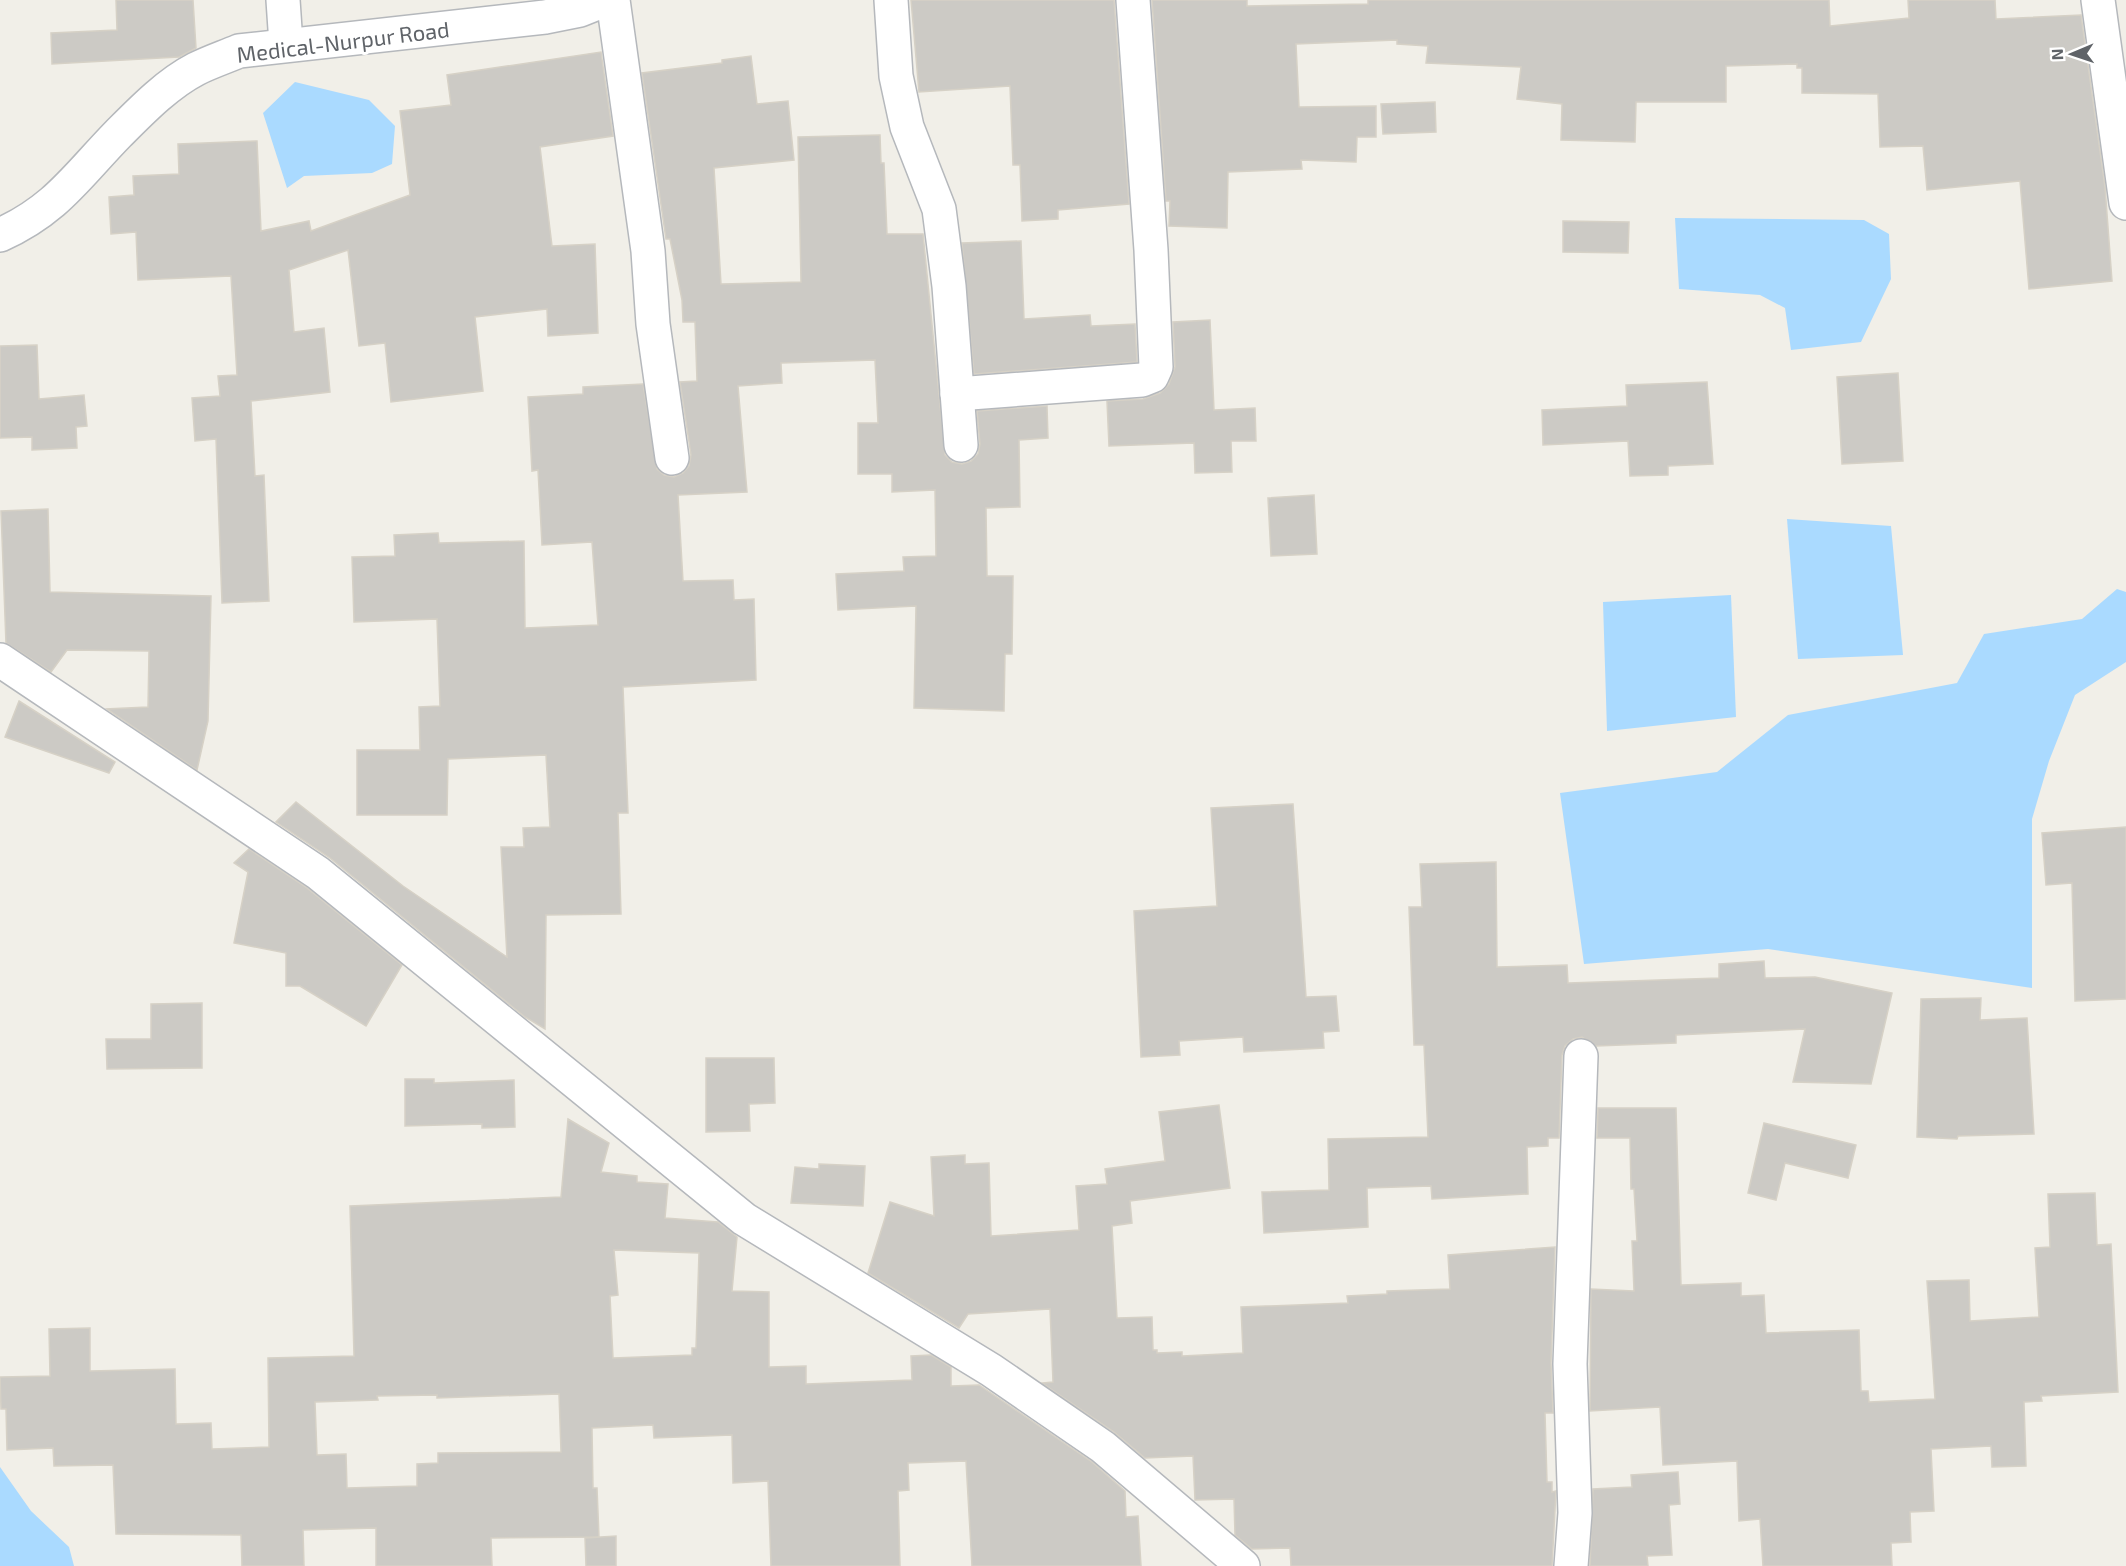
<svg xmlns="http://www.w3.org/2000/svg" width="2126" height="1566" viewBox="0 0 2126 1566" font-family="'Exo 2',sans-serif">
	<rect width="100%" height="100%" fill="#f1efe8"/>
	<!-- water -->
	<g fill="#aadaff">
		<path d="M295,82L369,100L395,126L392,164L372,173L304,176L287,188L263,113Z"/>
		<path d="M1675,218L1864,220L1889,234L1891,279L1861,342L1791,350L1785,308L1760,295L1679,289Z"/>
		<path d="M1787,519L1891,526L1903,655L1798,659Z"/>
		<path d="M2117,589L2126,592V662L2075,695L2049,761L2032,819V988L1768,949L1584,964L1560,793L1717,772L1788,715L1957,683L1984,634L2082,619Z"/>
		<path d="M1731,595L1736,717L1607,731L1603,602Z"/>
		<path d="M0,1467L31,1511L69,1547L74,1566H0Z"/>
	</g>
	<!-- building -->
	<g fill="#cccac5" stroke="#d6d1c6" stroke-width="1.5" fill-rule="evenodd">
		<path d="M116,0H193L196,48L179,57L52,64L51,33L117,30Z"/>
		<path d="M911,0H1114L1129,204L1058,210V219L1022,221L1020,165H1013L1010,86L919,92Z"/>
		<path d="M1152,0H1247V6L1368,4V0H1829L1830,26L1909,18L1908,0H1995L1996,19L2081,15L2105,187L2112,281L2029,289L2020,181L1927,190L1923,146L1880,147L1878,94L1802,93V68H1797V64L1726,66V102H1636L1635,142L1561,140L1562,104L1517,99L1521,67L1426,63L1428,46L1397,44V40L1296,44L1299,107L1376,106V137H1357L1356,162L1301,160L1302,169L1228,172L1227,228L1169,226L1170,201H1166Z"/>
		<path d="M601,52L613,136L540,147L552,246L595,244L598,333L548,336L547,309L475,317L483,391L391,402L385,343L359,346L348,250L289,270L294,332L324,328L330,392L251,401L255,476L264,475L269,601L222,603L216,439L195,441L192,398L220,396L218,376L237,375L231,276L138,280L136,232L111,234L109,197L134,195L133,176L179,174L178,144L257,141L261,231L309,221L311,231L410,195L400,111L451,105L447,75Z"/>
		<path d="M751,56L757,104L788,101L794,160L714,168L721,284L801,282L798,137L880,135L881,163H884L887,234H923L945,455L952,462L962,464L971,461L978,454L980,444L977,411L1047,406L1048,438L1019,440L1020,507L986,508L987,576H1013L1012,654H1005L1004,711L914,708L916,606L838,610L836,574L904,571L903,557L936,556L935,490L892,492V474H858V423H878L875,360L781,363L782,383L738,386L747,492L678,495L683,581L733,580L734,600L754,599L756,680L623,687L628,813H618L621,914L546,915L545,1029L525,1017L330,858L276,822L296,802L403,886L507,957L501,847H524L523,828L550,827L546,755L448,759L447,815H357V750H420L419,707L440,706L437,619L354,622L352,557L395,556L394,535L438,533L439,543L524,541L525,628L598,625L592,542L542,545L538,470L532,471L528,397L583,394V387L643,384L657,469L664,475L674,477L683,473L689,466L691,455L680,382L697,381L695,322H683L682,300L670,239H666L642,73L722,63V60Z"/>
		<path d="M1435,102L1436,132L1383,134L1381,104Z"/>
		<path d="M1563,221L1629,222L1628,253L1563,252Z"/>
		<path d="M1021,241L1024,319L1090,315L1091,326L1135,324L1137,362L974,374L962,243Z"/>
		<path d="M1210,320L1214,410L1255,408L1256,441H1231L1232,472L1195,473L1194,443L1109,446L1107,401L1143,399L1160,393L1169,384L1175,367L1173,322Z"/>
		<path d="M37,345L39,399L84,395L87,426L76,427L77,448L32,450V437L0,438V346Z"/>
		<path d="M1898,373L1903,461L1842,464L1837,377Z"/>
		<path d="M1707,382L1713,464L1668,466V475L1630,476L1628,441L1543,445L1542,410L1627,406L1626,385Z"/>
		<path d="M1314,495L1317,554L1271,556L1268,498Z"/>
		<path d="M48,509L50,592L211,596L208,721L197,770L107,709L148,707L149,651L67,650L51,672L6,643L1,511Z"/>
		<path d="M19,701L115,762L109,773L5,737Z"/>
		<path d="M1293,804L1306,997L1336,996L1339,1031L1323,1032L1324,1048L1244,1052L1243,1037L1179,1041L1180,1055L1141,1057L1134,911L1217,906L1211,808Z"/>
		<path d="M2126,827V999L2075,1001L2072,883L2046,885L2042,833Z"/>
		<path d="M249,849L307,888L402,965L366,1026L300,986H286V953L234,943L248,872L234,863Z"/>
		<path d="M1496,862L1497,967L1567,965L1568,983L1719,978V964L1764,961L1765,978L1815,977L1892,993L1871,1084L1793,1082L1805,1029L1676,1035V1043L1596,1046L1582,1037L1573,1039L1565,1046L1562,1055L1559,1138H1548V1146L1527,1147L1528,1194L1432,1199L1431,1186L1367,1188L1368,1227L1264,1233L1262,1192L1329,1190L1328,1139L1428,1137L1424,1045H1414L1409,907H1422L1420,864Z"/>
		<path d="M1981,998L1980,1020L2027,1018L2034,1134L1958,1136L1957,1139L1917,1137L1921,999Z"/>
		<path d="M202,1003V1068L107,1069L106,1039H151V1004Z"/>
		<path d="M706,1058H774L775,1103L749,1104L750,1131L706,1132Z"/>
		<path d="M405,1079H434V1083L514,1080L515,1127L482,1128V1124L405,1126Z"/>
		<path d="M1219,1105L1230,1188L1130,1201L1132,1223L1112,1226L1117,1318L1152,1317L1153,1350H1157V1353L1182,1352V1356L1243,1353L1241,1307L1348,1303L1347,1296L1387,1294V1291L1450,1289L1448,1255L1555,1247L1551,1363L1553,1413H1545L1547,1482H1552V1492L1556,1491L1552,1566H1291L1290,1548L1252,1549L1235,1535L1234,1499L1195,1500L1193,1456L1145,1458L1114,1432L1042,1383L1053,1382L1050,1309L968,1314L959,1328L868,1273L890,1202L934,1216L931,1157L965,1155V1164L989,1163L991,1236L1079,1230L1076,1186L1107,1184L1105,1169L1165,1161L1159,1112Z"/>
		<path d="M1598,1108H1676L1681,1285L1741,1283V1296L1764,1295L1766,1333L1859,1330L1861,1391H1868L1869,1402L1935,1399L1927,1281L1969,1280L1970,1321L2039,1317L2035,1248L2050,1247L2048,1194L2095,1193L2097,1245L2111,1244L2118,1392L2041,1396L2042,1401L2024,1402L2026,1466L1992,1467L1991,1446L1931,1449L1934,1511L1910,1512L1911,1542L1891,1543L1892,1566H1763L1760,1519L1739,1521L1737,1461L1663,1465L1660,1407L1590,1411L1591,1289L1634,1291L1632,1241H1637L1634,1189H1631L1630,1138H1597Z"/>
		<path d="M568,1119L609,1143L601,1172L637,1176V1182L668,1184L665,1218L718,1222L737,1237L732,1291L769,1292V1367L806,1366V1384L912,1380L911,1356L931,1355L951,1367V1386L979,1385L1092,1462L1125,1491L1126,1517L1138,1516L1141,1566H972L966,1461L908,1463L909,1490L898,1491L900,1566H771L768,1481L733,1483L732,1435L654,1438L653,1425L592,1428L593,1488H597L599,1537L491,1538L492,1566H376V1528L303,1530L304,1566H242L241,1535L116,1534L113,1465L54,1466L53,1448L7,1450L6,1409H1L0,1377L50,1376L49,1329L90,1328V1371L175,1369L176,1424L211,1423L212,1449L269,1447L268,1358L354,1356L350,1206L561,1197ZM614,1250L699,1253L696,1348H692V1355L613,1358L610,1296L618,1295ZM559,1394L561,1452L438,1453V1463L417,1464V1486L347,1488L346,1454L317,1455L315,1402L378,1400L377,1396L437,1395V1398Z"/>
		<path d="M1764,1123L1856,1145L1848,1178L1785,1163L1776,1200L1748,1193Z"/>
		<path d="M819,1164L865,1166L863,1206L791,1203L795,1167L819,1169Z"/>
		<path d="M1678,1472L1680,1504L1669,1505L1672,1555L1647,1556L1648,1566H1590L1593,1489L1632,1487L1631,1475Z"/>
		<path d="M616,1536V1566H586L585,1538Z"/>
	</g>
	<g fill="none" stroke-linecap="round" stroke-linejoin="round">
		<!-- minor casing -->
		<g stroke="#b5b8bc" stroke-width="36">
			<g id="minor">
				<path d="M283,0L286,44"/>
				<path d="M613,0L648,251L653,324L672,458"/>
				<path d="M891,0L896,76L907,127L939,209L949,286L961,445"/>
				<path d="M2098,0L2126,203"/>
				<path d="M0,235C56,210 77,176 118,134C141,111 167,84 196,69C210,62 225,57 239,51L545,17L580,10L605,0"/>
				<path d="M957,394L1142,380L1152,376L1156,367L1151,250L1133,0"/>
				<path d="M0,660L318,873L744,1219L991,1370L1103,1447L1243,1566"/>
				<path d="M1571,1566L1575,1513L1570,1364L1581,1056"/>
			</g>
		</g>
		<!-- minor -->
		<use href="#minor" stroke="#fff" stroke-width="33"/>
	</g>
	<g text-anchor="middle" dominant-baseline="central" stroke-width="6" stroke-linejoin="round" paint-order="stroke">
		<!-- street labels -->
		<g font-size="22" fill="#5f6368" stroke="#fff">
			<text transform="translate(343 41) rotate(-7)">Medical-Nurpur Road</text>
		</g>
	</g>
	<!-- north arrow -->
	<g transform="translate(2072 54) rotate(268)" stroke="#ffffff" stroke-width="4.5" paint-order="stroke">
	<path d="M0-4.5L10 22L0 15L-10 22Z" fill="#5f6368"/>
	<text y="-9" font-size="16" font-weight="bold" text-anchor="middle" fill="#5f6368">N</text>
	</g>
</svg>
